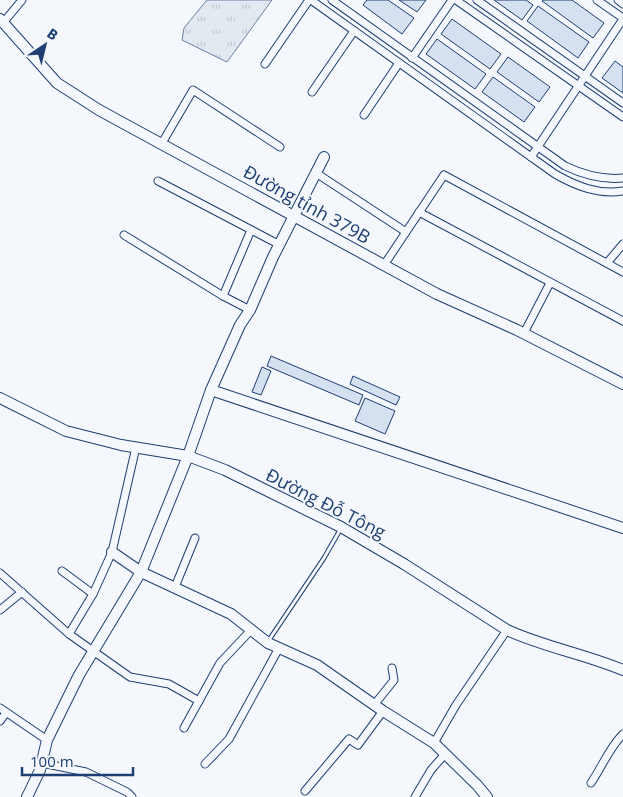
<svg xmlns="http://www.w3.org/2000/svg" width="623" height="797" viewBox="0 0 623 797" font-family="'Open Sans',sans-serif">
	<defs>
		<pattern id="park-tufts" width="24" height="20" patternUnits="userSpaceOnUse" patternTransform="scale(1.25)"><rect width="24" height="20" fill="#e3e9f0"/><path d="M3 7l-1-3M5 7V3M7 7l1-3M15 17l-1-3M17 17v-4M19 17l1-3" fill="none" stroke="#c2c9d1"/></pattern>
	</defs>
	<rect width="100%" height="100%" fill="#f4f7fb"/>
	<!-- park -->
	<path fill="url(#park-tufts)" stroke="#687fa3" d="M207,0H272L227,62L182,40L184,28Z"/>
	<!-- building -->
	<g fill="#d5e0f0" stroke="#1d3f73">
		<path d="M367,0H388L414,18L402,34L363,5Z"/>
		<path d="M399,0H426L417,12Z"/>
		<path d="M494,0H526L533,5L522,20Z"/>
		<path d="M543,0H572L604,23L593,38L542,1Z"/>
		<path d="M538,6L589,42L578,58L527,21Z"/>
		<path d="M452,19L501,54L490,69L441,34Z"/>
		<path d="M437,39L486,74L475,89L426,54Z"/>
		<path d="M508,57L550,87L539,102L497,72Z"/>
		<path d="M615,61L623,67V93L602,78Z"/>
		<path d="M493,77L535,107L524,122L482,92Z"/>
		<path d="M271,356L363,395L359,405L267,366Z"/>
		<path d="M262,367L271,371L261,395L252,392Z"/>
		<path d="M353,376L400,397L396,405L350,384Z"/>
		<path d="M365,398L395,411L385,434L355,421Z"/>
	</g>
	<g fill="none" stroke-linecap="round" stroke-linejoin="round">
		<!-- lane casing -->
		<g stroke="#1d3f73" stroke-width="5">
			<path id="lane" d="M269,640L324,558L340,530"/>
		</g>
		<!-- street casing -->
		<g stroke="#1d3f73" stroke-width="9">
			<g id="street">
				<path d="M311,0L555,174C576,186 598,195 623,191"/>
				<path d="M332,0L565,166C584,175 602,180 623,178"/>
				<path d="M456,0L623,117"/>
				<path d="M477,0L623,103"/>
				<path d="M597,0L623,18"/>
				<path d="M618,0L623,4"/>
				<path d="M3,23L22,0"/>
				<path d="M412,58L452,0"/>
				<path d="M265,64L309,0"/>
				<path d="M312,92L354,31"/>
				<path d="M364,115L399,63"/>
				<path d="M162,143L193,90L280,147"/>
				<path d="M531,157L623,19"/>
				<path d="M316,173L406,232"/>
				<path d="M158,181L280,245"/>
				<path d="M419,212L623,321"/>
				<path d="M124,235L223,296L250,310"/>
				<path d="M607,263L623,244"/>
				<path d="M384,265L444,175L623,272"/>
				<path d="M223,296L251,230"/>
				<path d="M524,333L550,283"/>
				<path d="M62,571L93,594"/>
				<path d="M0,573L69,634L130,677L169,684L199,701"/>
				<path d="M175,587L195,538"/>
				<path d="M0,610L22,592"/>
				<path d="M69,634L93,594L112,552L136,447"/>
				<path d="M374,705L394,680L392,668"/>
				<path d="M0,708L47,740"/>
				<path d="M0,721L6,713"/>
				<path d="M184,728L220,663L251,630"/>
				<path d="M434,743L456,705L507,630"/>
				<path d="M42,763L86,772L127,792L132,797"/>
				<path d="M205,764L229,739L279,648"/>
				<path d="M591,783C602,767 609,748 623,734"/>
				<path d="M305,791L349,739L358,745L383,711"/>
				<path d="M415,797L431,770L445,754"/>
			</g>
		</g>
		<!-- secondary casing -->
		<g stroke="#1d3f73" stroke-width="12">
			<g id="secondary">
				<path d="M211,390L623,528"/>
				<path d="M0,398L66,431L121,445L188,456L225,470L341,527L404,564L507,630C544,647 585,654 623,670"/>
				<path d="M112,552L141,572L231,614L268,643L317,665L383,711L434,743L477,785L487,797"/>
				<path d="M27,797L40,770L47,740L79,675L141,572L188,456L211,390L240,325L250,310L273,257L324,157"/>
			</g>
		</g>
		<!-- primary casing -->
		<g stroke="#1d3f73" stroke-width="12">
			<path id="primary" d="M0,19L57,83L99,110L437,294L517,330L623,384"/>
		</g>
		<!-- lane -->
		<use href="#lane" stroke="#f4f7fb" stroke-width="3"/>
		<!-- street -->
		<use href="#street" stroke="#f4f7fb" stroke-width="7"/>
		<!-- secondary -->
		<use href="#secondary" stroke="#f4f7fb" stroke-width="10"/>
		<!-- primary -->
		<use href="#primary" stroke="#f4f7fb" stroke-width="10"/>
	</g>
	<g text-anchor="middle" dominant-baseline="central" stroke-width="4" stroke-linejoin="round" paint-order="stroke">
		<!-- street labels -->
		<g font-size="18" fill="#1d3f73" stroke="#f4f7fb">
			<text transform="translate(307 204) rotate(29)">Đường tỉnh 379B</text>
			<text transform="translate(326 503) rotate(27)">Đường Đỗ Tông</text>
		</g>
	</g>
	<!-- north arrow -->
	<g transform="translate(45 45) rotate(35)" stroke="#f4f7fb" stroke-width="4" paint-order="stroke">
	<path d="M0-4L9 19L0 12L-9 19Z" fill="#1d3f73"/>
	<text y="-8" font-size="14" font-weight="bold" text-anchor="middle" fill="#1d3f73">B</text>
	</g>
	<!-- scale -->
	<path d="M22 767v8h111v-8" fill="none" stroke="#1d3f73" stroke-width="2.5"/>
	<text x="30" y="767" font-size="15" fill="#1d3f73" stroke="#f4f7fb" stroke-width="4" paint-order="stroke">100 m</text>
</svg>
